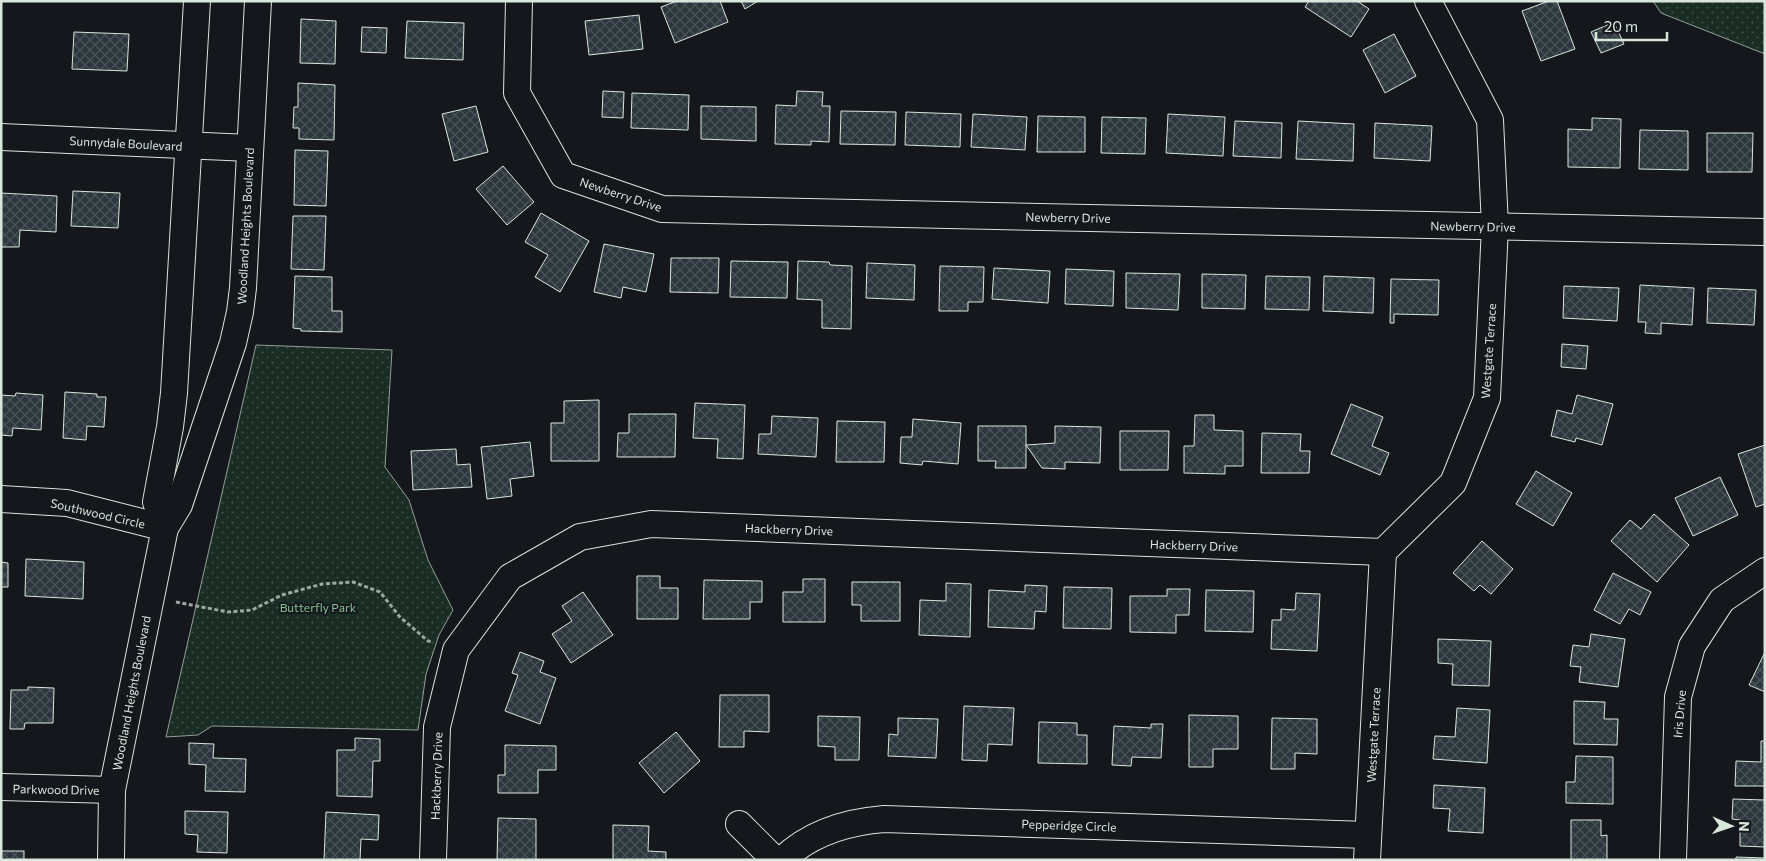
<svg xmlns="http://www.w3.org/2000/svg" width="1766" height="861" viewBox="0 0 1766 861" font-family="Commissioner,sans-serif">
	<defs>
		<pattern id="park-dots" width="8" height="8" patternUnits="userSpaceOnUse" patternTransform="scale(1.25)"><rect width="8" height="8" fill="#1a2d24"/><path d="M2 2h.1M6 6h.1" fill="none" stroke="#3b4b43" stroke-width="1.8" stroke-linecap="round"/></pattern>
		<pattern id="building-cross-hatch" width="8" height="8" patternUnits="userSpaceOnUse" patternTransform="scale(1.25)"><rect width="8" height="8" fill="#2c363c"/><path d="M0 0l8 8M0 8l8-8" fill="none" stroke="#4a5358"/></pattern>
	</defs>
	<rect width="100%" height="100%" fill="#14181c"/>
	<!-- park -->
	<g fill="url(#park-dots)" stroke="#939e99">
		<path d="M1653,1H1765V54L1661,13Z"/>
		<path d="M256,345L392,350L385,467L409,500L428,560L453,610L439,635L426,674L418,730L212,726L198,735L166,737Z"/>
	</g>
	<!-- building -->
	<g fill="url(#building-cross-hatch)" stroke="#d8e6dc">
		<path d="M677,1H720L728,22L675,43L661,7Z"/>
		<path d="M741,1H758L745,9Z"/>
		<path d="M1309,1H1357L1369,9L1351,37L1305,7Z"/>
		<path d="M1549,1H1557L1575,49L1541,61L1522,11Z"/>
		<path d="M639,15L643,49L589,55L585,21Z"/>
		<path d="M301,19L336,21L335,64L300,63Z"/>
		<path d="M407,21L464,23L463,60L405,58Z"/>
		<path d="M1614,22L1624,44L1601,53L1591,32Z"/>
		<path d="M362,27L387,28L386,53L361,52Z"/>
		<path d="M74,32L129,34L127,71L72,69Z"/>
		<path d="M1394,34L1416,76L1385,93L1363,50Z"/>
		<path d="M298,83L335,85L334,140L299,139V128H293L294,107H298Z"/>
		<path d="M603,91L624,92L623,118L602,117Z"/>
		<path d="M797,91L823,92L822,106H830L829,142L811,141V145L775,144L776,105L796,106Z"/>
		<path d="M632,93L689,95L688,130L631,128Z"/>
		<path d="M476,106L488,152L454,161L442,114Z"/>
		<path d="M701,106L756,107V141L701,139Z"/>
		<path d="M841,111L896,112L895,145L840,144Z"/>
		<path d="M906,112L961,114L960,147L905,145Z"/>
		<path d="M973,114L1027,117L1025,150L971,147Z"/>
		<path d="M1168,114L1225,117L1223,156L1166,153Z"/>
		<path d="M1038,116L1085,117V152H1037Z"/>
		<path d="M1102,117L1146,118L1145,154L1101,153Z"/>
		<path d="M1592,118L1621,119L1620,168L1568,167V129L1592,130Z"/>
		<path d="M1235,121L1282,123L1281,158L1233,156Z"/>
		<path d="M1298,121L1354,124L1353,161L1296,159Z"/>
		<path d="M1375,123L1432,126L1430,161L1374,158Z"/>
		<path d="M1640,130L1688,131V170L1639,169Z"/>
		<path d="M1707,133H1753L1752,172H1707Z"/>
		<path d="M295,150L328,151L326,206L294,205Z"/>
		<path d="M503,166L534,202L507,225L476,189Z"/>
		<path d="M73,191L120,193L118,228L71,226Z"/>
		<path d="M1,193L57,196L56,232L20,230L19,247H1Z"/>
		<path d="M541,213L589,241L560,292L535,277L548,255L525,242Z"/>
		<path d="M293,216H326L324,270L291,269Z"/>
		<path d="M604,244L654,254L646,292L623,287L621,298L594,292Z"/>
		<path d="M671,258H719L718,293L670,292Z"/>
		<path d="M731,261L788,262L787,298L730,297Z"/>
		<path d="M798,261L829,262L830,265L852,266L851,329L822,328V300L797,299Z"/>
		<path d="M867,263L915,265L914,300L866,298Z"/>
		<path d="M940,266L984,267L983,302H968V311H939Z"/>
		<path d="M994,268L1050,271L1048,303L992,299Z"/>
		<path d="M1066,269L1114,271L1113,306L1065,304Z"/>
		<path d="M1126,273L1180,274L1178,310L1126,308Z"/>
		<path d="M1202,274L1246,275L1245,309L1202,308Z"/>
		<path d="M295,276L332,277V311H342V332L301,331V329L293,328Z"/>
		<path d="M1266,276L1310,277L1309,310L1265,309Z"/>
		<path d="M1324,276L1374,278L1373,313L1323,311Z"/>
		<path d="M1391,279L1439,280L1438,315L1394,314V323H1390Z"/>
		<path d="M1640,285L1694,288L1692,325L1661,323V334L1645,333L1646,322H1638Z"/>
		<path d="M1564,286L1619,288L1617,321L1563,318Z"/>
		<path d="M1708,288L1756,290L1754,325L1707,323Z"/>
		<path d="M1562,344L1588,346L1586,369L1561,367Z"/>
		<path d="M65,392L97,394V397H106L104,427L87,426L86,440L63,438Z"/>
		<path d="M16,393L43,395L41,430L13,428L12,436L1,435V395L15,396Z"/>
		<path d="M1577,395L1613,404L1602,445L1576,438L1575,442L1551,436L1557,410L1572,414Z"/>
		<path d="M599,400V461H551V423H564V401Z"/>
		<path d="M695,403L745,405L743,459L717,458L718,439L693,438Z"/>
		<path d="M1351,404L1383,417L1372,446L1389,453L1380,475L1331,454Z"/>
		<path d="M629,414H676L675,457H617L618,433H629Z"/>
		<path d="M1195,415H1214V430L1243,431V466H1225V474L1184,473V446H1194Z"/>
		<path d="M772,416L818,418L816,457L758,454L759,434H771Z"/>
		<path d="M913,419L961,423L958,464L923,461L922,465L900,463L901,437H912Z"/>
		<path d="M837,421L885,422L884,462H836Z"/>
		<path d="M978,426H1026V468H995L996,461H978Z"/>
		<path d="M1055,426L1101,427L1100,463L1065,462V469L1042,468L1026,445L1055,443Z"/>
		<path d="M1120,431H1169L1168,470H1120Z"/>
		<path d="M1262,433L1301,434L1300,451H1310L1309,473H1261Z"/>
		<path d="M530,442L534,476L510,479L512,496L487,499L481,447Z"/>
		<path d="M1765,445V504L1756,507L1738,454Z"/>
		<path d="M456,449L457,465L470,464L472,487L413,490L411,451Z"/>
		<path d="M1536,471L1572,493L1553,526L1516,504Z"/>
		<path d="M1720,477L1738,515L1693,536L1675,498Z"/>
		<path d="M1654,514L1689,545L1657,582L1611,541L1630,520L1641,529Z"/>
		<path d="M1482,541L1513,569L1491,594L1480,585L1474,591L1453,573Z"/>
		<path d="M26,559L84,562L83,599L25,596Z"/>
		<path d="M1,562L8,563V587H1Z"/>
		<path d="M1613,573L1651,592L1640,615L1629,609L1620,624L1594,610Z"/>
		<path d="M637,576H660V588H678V619H637Z"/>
		<path d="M803,579H825V622H783V592H803Z"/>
		<path d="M704,580L762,581V602H750V619H703Z"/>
		<path d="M852,582H900V621H861V605H852Z"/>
		<path d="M946,583L971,584L970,637L919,635L920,600L946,601Z"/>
		<path d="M1025,585L1047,586L1046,612L1035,611L1034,629L988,627L989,590L1025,592Z"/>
		<path d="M1064,587L1112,588L1111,629L1063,628Z"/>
		<path d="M1167,589H1190L1189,615H1176V633L1130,632V596H1167Z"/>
		<path d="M1206,590L1254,591L1253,632L1205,631Z"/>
		<path d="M583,592L613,635L571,663L552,634L572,621L562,606Z"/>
		<path d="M1296,593L1320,594L1317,651L1271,649L1272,620H1281V609L1295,610Z"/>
		<path d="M1591,634L1625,639L1618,687L1579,682L1581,667L1570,666L1573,645L1589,647Z"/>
		<path d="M1438,639L1491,641L1489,686L1452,685L1453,664L1438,663Z"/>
		<path d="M520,652L544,661L540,672L556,678L540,724L505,711L518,675L512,673Z"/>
		<path d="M1765,652V692L1749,685Z"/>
		<path d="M28,687L54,688L53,723H25L24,729H10L11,690H28Z"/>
		<path d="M720,695H769V732L744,731V747H719Z"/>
		<path d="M1574,701L1605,702L1604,719H1618L1617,745L1574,744Z"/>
		<path d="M964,706L1014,708L1012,745L988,744L987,761L962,760Z"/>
		<path d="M1457,708L1490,710L1487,763L1433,759L1435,736L1455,737Z"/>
		<path d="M1189,715L1238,716V749H1213V767H1189Z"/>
		<path d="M818,716L860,717L859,760H835V747L818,746Z"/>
		<path d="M898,718L938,719L936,758L888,756L889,734L898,735Z"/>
		<path d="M1272,718L1317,719V754L1295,753V769H1271Z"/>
		<path d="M1039,722L1077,723V735H1087V764L1038,763Z"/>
		<path d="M1151,724H1163L1161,758L1132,757L1131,766L1112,765L1114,726L1151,728Z"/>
		<path d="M676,732L700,761L664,793L639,763Z"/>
		<path d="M355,738L380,739V761H373L372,797L337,796V750H355Z"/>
		<path d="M1761,741H1765V786H1735L1736,761L1761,762Z"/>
		<path d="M189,743L214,744L213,758L246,759L245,792L205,791L206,765L189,764Z"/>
		<path d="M505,745L556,746V770H538V793H498V775H505Z"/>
		<path d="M1576,756L1613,757V804L1566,803V782H1575Z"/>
		<path d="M1434,785L1485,788L1483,833L1448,831L1450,809L1433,808Z"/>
		<path d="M1733,799L1765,800V847L1740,846V820L1732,819Z"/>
		<path d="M185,811L228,812L227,853L197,852L198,835L185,834Z"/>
		<path d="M326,812L379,815L378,840L361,839L360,860H324Z"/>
		<path d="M498,818L536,819V860H497Z"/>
		<path d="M1571,820H1601V836L1607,835V860H1571Z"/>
		<path d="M613,825L649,826L648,851L666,852V860H613Z"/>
		<rect x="1" y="851" width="23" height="9"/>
		<path d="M1736,857L1765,858V860H1736Z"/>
	</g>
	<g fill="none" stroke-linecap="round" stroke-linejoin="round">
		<!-- minor casing -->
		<g stroke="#d8e6dc" stroke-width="28">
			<g id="minor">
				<path d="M519,1L517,93L563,175L662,209L1765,232"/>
				<path d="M1,137L250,148"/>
				<path d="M1,499L67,503L165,528"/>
				<path d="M165,528L156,502L170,427L174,393L197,1"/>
				<path d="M1,787L112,790"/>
				<path d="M739,824L775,860"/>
				<path d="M111,860L112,790L165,528L179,505L233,343L240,312L243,288L258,1"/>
				<path d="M433,860L437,727L456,650L510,577L580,537L651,524L1383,552"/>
				<path d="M782,860C810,833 846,822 884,819L1367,835"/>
				<path d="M1367,860L1383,552L1453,483L1487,398L1495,226L1490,120L1428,1"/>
				<path d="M1673,860L1678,697L1692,646L1722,600L1765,571"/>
			</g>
		</g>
		<!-- path -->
		<path stroke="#9da8a2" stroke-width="3" stroke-dasharray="4 2.5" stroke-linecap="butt" d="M176,602L228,612L252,610L282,595L322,584L353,582L380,592L400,617L428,641L433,642"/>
		<!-- minor -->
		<use href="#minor" stroke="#14181c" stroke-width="26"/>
	</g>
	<g text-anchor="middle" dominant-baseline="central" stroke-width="4" stroke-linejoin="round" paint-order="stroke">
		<!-- street labels -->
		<g font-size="12" fill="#d8e6dc" stroke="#14181c">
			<text transform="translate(126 143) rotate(3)">Sunnydale Boulevard</text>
			<text transform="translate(621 194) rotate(18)">Newberry Drive</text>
			<text transform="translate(1068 217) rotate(1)">Newberry Drive</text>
			<text transform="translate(245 226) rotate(-87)">Woodland Heights Boulevard</text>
			<text transform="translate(1473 226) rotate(1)">Newberry Drive</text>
			<text transform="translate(1488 351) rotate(-86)">Westgate Terrace</text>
			<text transform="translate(98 513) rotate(13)">Southwood Circle</text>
			<text transform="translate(789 529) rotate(2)">Hackberry Drive</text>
			<text transform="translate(1194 545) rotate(2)">Hackberry Drive</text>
			<text transform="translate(131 693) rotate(-79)">Woodland Heights Boulevard</text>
			<text transform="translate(1679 714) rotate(-85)">Iris Drive</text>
			<text transform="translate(1373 735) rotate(-87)">Westgate Terrace</text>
			<text transform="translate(436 776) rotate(-88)">Hackberry Drive</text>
			<text transform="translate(56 789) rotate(1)">Parkwood Drive</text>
			<text transform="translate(1069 825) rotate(2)">Pepperidge Circle</text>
		</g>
		<!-- park labels -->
		<g font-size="12" fill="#8ac095" stroke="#14181c">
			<text x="318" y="607">Butterfly Park</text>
		</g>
	</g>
	<!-- border -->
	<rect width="1766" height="861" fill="none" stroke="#d8e6dc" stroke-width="5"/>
	<!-- north arrow -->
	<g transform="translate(1731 826) rotate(92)" stroke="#14181c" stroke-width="4" paint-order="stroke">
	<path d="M0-4L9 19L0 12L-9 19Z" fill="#d8e6dc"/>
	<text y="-8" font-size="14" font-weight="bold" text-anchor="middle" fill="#d8e6dc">N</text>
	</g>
	<!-- scale -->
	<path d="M1596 32v8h71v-8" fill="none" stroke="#d8e6dc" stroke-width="2.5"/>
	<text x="1604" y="32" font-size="15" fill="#d8e6dc" stroke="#14181c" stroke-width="4" paint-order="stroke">20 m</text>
</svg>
